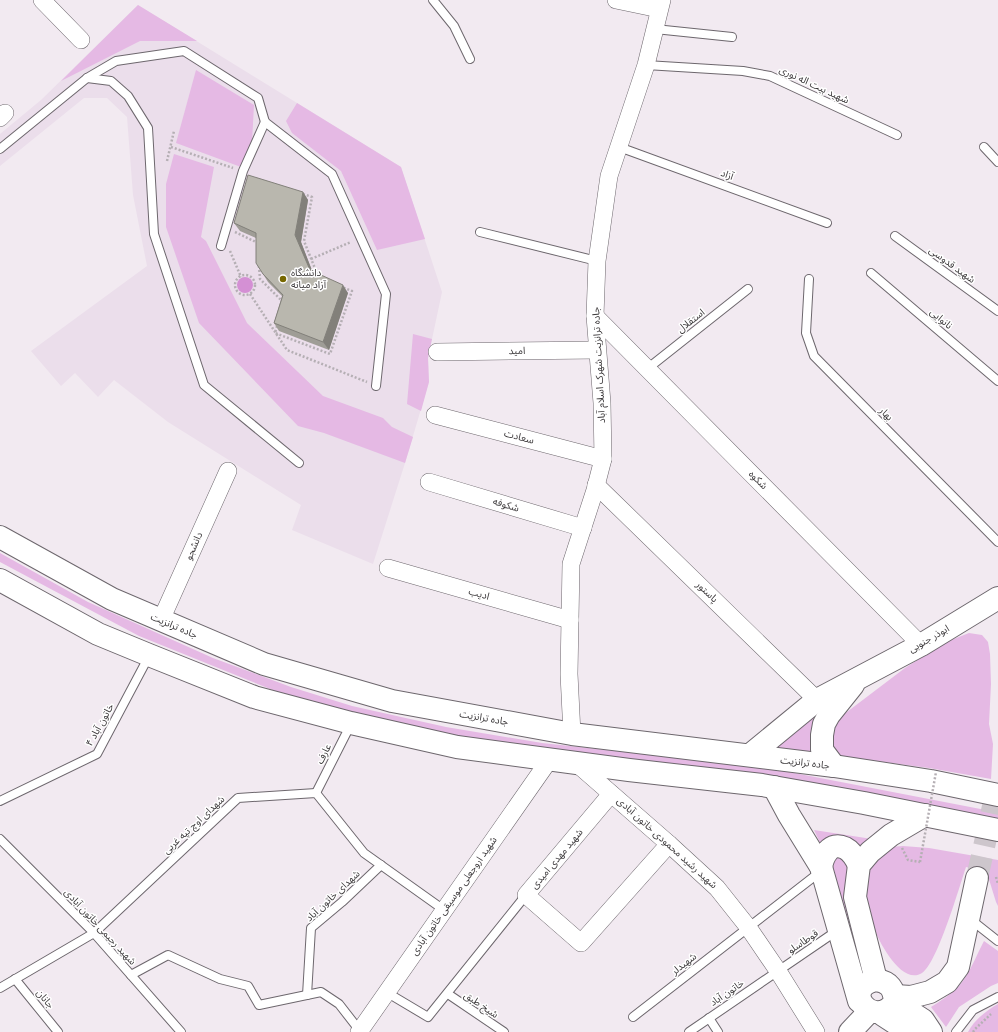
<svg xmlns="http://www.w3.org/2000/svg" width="998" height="1032" viewBox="0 0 998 1032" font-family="'Fira Sans','Noto Sans Arabic',sans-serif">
	<rect width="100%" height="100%" fill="#f2eaf1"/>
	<!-- built -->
	<path fill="#ebdeeb" d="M138,5L401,167L442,292L428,358L429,382L405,463L373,564L292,530L301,505L168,422L114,380L98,397L75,373L61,386L31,351L147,266L133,195L127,117L107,98H84L0,166V134L41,100Z"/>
	<!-- green -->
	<g fill="#e5b9e4">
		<path d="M138,5L197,41H140L61,81Z"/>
		<path d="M196,70L254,105L252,142L241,167L176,143Z"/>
		<path d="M297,103L401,167L425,239L377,250L341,171L292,133L286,121Z"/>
		<path d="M174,154L214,167L201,237L206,241L247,323L323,396L383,418L392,427L413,437L405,463L324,433L298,426L199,323L166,227V184Z"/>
		<path d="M413,334L432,339L428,358L429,382L421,411L407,404Z"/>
		<path d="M0,553L88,602L213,658L291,687L352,706L446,727L542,743L718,762L784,771L996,812L998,813V819L516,746L389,723L275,691L139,636L0,562Z"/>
		<path d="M969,633L982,635L988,642L990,654L991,684L989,724L993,744L991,779L929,768L832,755L831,731L839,718L905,668L946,642Z"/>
		<path d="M827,699L818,758L763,750Z"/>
		<path d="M814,830L872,839L864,847H822Z"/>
		<path d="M903,846L929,848L998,860V906L996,902L987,873L966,867C959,888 937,964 922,973C902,986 879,942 874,928C871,920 870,912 868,904C867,900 864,894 864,889C864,882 870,867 871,860L890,847Z"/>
		<path d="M837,851L848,866L847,873L863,958L856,960L850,926L833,868V862Z"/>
		<path d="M984,941L998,951V983L991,986L959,1007L946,1027L931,1007C941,1001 951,994 959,986C970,973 976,956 984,941Z"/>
		<path d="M998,1004V1032H968C974,1020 987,1010 998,1004Z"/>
	</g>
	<!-- water -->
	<circle fill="#d490d4" cx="245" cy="285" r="8"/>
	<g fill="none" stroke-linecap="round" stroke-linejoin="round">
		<!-- secondary-tunnel -->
		<path stroke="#cdc6cc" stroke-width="22" stroke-dasharray="22 11" stroke-linecap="butt" d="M977,878L998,784"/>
		<!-- lane casing -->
		<g stroke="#6d676d" stroke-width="10">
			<g id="lane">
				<path d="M433,0L454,26L470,59"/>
				<path d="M655,29L732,37"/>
				<path d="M646,65L743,71L770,76L897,135"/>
				<path d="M87,78L111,81L128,96L148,128L154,234L204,385L299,463"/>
				<path d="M619,147L827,223"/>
				<path d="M984,147L998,162"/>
				<path d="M0,149L87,78L116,61L184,51L258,98L265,122L332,174L386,294L376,386"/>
				<path d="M480,232L597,261"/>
				<path d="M895,236L998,311"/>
				<path d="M221,246L243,171L265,122"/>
				<path d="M871,273L998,381"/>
				<path d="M809,279L806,333L814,356L998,542"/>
				<path d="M647,369L748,289"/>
				<path d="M316,793L351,724"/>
				<path d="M0,801L97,754L149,656"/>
				<path d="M0,839L94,933L181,1032"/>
				<path d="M970,919L998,941"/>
				<path d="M131,975L168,955L220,979L248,986L259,1005L321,992L339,1004L360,1031"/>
				<path d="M15,979L58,1032"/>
				<path d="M0,988L94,933L238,798L316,793L364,853L444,910"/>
				<path d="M386,992L428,1017L526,895"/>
				<path d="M448,994L504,1032"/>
				<path d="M307,995L311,928L342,902L381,865"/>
				<path d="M633,1017L820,872"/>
				<path d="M709,1018L718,1032"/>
				<path d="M689,1032L838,930"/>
				<path d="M956,1032L973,1010L998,997"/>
			</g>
		</g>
		<!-- street casing -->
		<g stroke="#6d676d" stroke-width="18">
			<g id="street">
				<path d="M42,0L81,40"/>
				<path d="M616,0L659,9"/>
				<path d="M0,118L5,113"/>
				<path d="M595,316L921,645"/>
				<path d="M437,352L597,350"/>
				<path d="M435,415L603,459"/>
				<path d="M429,482L583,528"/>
				<path d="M596,485L817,700"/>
				<path d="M388,568L570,620"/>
				<path d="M161,620L228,471"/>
				<path d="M572,734L569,674L571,564L595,490L603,459L602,403L595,316L597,261L609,176L646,65L662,0"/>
				<path d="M575,762L669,844L717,888L748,927L778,971L816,1032"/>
				<path d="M611,794L526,895L581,943L669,844"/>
				<path d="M359,1032L550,759"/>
			</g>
		</g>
		<!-- secondary casing -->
		<g stroke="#6d676d" stroke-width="24">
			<g id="secondary">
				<path d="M750,755L817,700L921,645L998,598"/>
				<path d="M834,766L822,750V735L824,724L829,715L853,685"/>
				<path d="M774,787L789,815L821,867L859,1001"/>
				<path d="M821,867C823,856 830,841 845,848C851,851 856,859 859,865"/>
				<path d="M876,980L855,897L859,865L870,852L891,835L925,815"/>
				<path d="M876,980C890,982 894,989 895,1002C873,1032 839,988 876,980Z"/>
				<path d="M895,996L911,997L930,992L947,982L958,967L977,878"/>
				<path d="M895,1002L923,1020L931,1032"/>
				<path d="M883,1015L909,1032"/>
				<path d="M850,1032L868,1013"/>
			</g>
		</g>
		<!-- primary casing -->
		<g stroke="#6d676d" stroke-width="24">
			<g id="primary">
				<path d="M0,537L112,599L264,664L392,701L572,734L834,766L931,781L998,795"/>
				<path d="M0,580L98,634L149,655L254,697L351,723L457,747L629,770L762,785L864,803L998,830"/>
			</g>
		</g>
		<!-- path -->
		<g stroke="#b5afb4" stroke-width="2.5" stroke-dasharray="2 2" stroke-linecap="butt">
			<path d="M171,147L233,168"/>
			<path d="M167,161L174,131"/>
			<path d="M303,194L312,197L304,241L318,276"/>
			<path d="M235,232L258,243"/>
			<path d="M230,251L241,277"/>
			<path d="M311,259L351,242"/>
			<path d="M259,266L260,279L283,302"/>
			<circle cx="245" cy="285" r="10"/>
			<path d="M250,294L287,350L367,382"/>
			<path d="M277,326L275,333L330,354L352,291L342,287"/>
			<path d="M902,848L908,860L920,862"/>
			<path d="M996,877L998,884"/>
			<path d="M973,1032L975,1029L991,1014"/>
		</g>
		<!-- lane -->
		<use href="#lane" stroke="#fff" stroke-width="8"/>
		<!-- street -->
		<use href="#street" stroke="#fff" stroke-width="17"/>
		<!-- secondary -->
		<use href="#secondary" stroke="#fff" stroke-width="22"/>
		<!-- primary -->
		<use href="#primary" stroke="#fff" stroke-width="22"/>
		<!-- path-bridge -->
		<path stroke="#b5afb4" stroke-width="2.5" stroke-dasharray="2 2" stroke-linecap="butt" d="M920,862L936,772"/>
	</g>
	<!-- wall -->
	<path fill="#9f9d96" d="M303,192L308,200L301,242L312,271L348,293L329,350L279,331L274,323L282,296L268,282L263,274L256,238L240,231L234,223Z"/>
	<!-- shaded-wall -->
	<g fill="#82807a">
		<path d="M303,192L308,200L301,242L315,278L310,270L295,235Z"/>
		<path d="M343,285L348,293L329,350L323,342Z"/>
	</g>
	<!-- building -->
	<path fill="#b9b7ae" stroke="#82807a" d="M248,175L303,192L295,235L310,270L343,285L323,342L274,323L283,295L263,274L256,263V233L234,223Z"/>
	<!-- markers -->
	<circle fill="#776800" stroke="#fff" stroke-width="1.5" cx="283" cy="279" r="4"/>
	<g text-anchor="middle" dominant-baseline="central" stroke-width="3" stroke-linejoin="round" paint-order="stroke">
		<!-- street labels -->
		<g font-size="10" fill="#3b383a" stroke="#fff">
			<text transform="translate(814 85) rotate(25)">شهید بیت اله نوری</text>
			<text transform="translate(727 175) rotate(20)">آزاد</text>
			<text transform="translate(952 265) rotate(36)">شهید قدوسی</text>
			<text transform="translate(941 319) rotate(40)">نانوایی</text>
			<text transform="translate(691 321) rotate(-38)">استقلال</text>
			<text transform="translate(517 351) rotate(-1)">امید</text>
			<text transform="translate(599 365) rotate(-93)">جاده ترانزیت شهرک اسلام آباد</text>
			<text transform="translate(886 414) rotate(45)">بهار</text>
			<text transform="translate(519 437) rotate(15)">سعادت</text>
			<text transform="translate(758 480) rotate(45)">شکوه</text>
			<text transform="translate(506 505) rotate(17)">شکوفه</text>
			<text transform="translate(194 546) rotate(-66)">دانشجو</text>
			<text transform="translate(707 592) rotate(44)">پاستور</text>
			<text transform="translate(479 594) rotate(16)">ادیب</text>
			<text transform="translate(174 626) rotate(23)">جاده ترانزیت</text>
			<text transform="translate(929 639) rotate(-30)">ابوذر جنوبی</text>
			<text transform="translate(484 718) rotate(10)">جاده ترانزیت</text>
			<text transform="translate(100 725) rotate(-61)">خاتون آباد ۴</text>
			<text transform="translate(324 754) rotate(-63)">عارف</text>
			<text transform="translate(805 763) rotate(7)">جاده ترانزیت</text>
			<text transform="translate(194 825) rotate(-43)">شهدای اوچ تپه غربی</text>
			<text transform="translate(667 843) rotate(42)">شهید رشید محمودی خاتون آبادی</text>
			<text transform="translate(557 859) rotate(-50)">شهید مهدی امیدی</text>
			<text transform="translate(333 896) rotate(-43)">شهدای خاتون آباد</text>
			<text transform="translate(454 896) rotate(-55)">شهید اروجعلی موسیقی خاتون آبادی</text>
			<text transform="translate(100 927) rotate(47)">شهید رحیمی خاتون آبادی</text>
			<text transform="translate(803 942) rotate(-34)">قوطاسلو</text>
			<text transform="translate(684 964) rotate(-38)">شهیدلر</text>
			<text transform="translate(727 993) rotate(-34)">خاتون آباد</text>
			<text transform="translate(45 999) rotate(51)">جانان</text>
			<text transform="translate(481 1005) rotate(34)">شیخ طبق</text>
		</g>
		<!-- poi labels -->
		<g font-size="10" fill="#3b383a" stroke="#fff" text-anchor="start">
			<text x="291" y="273">دانشگاه<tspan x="291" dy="12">آزاد میانه</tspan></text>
		</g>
	</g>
</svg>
